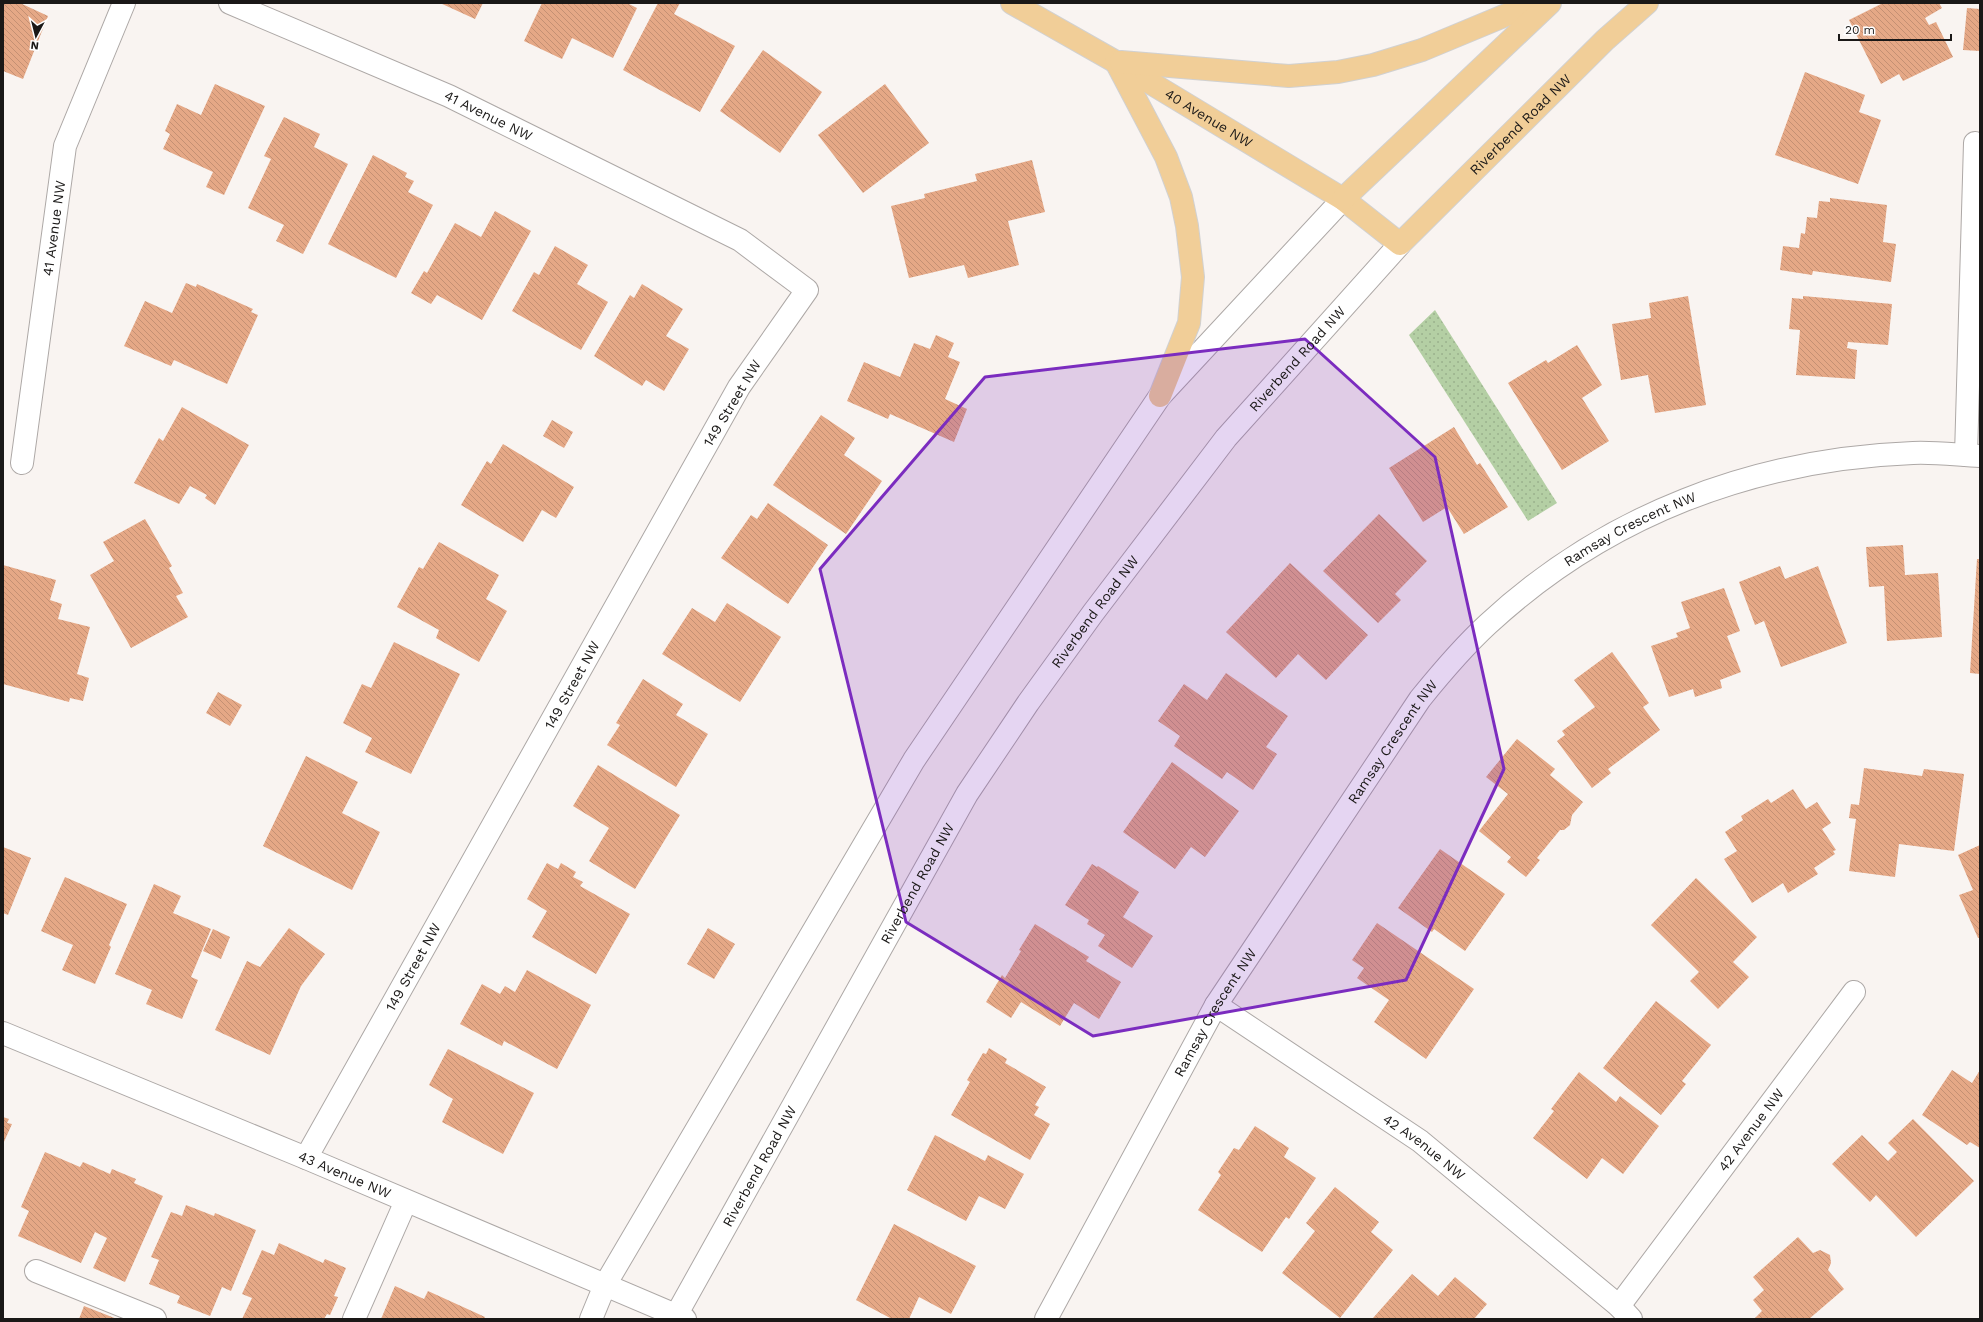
<svg xmlns="http://www.w3.org/2000/svg" width="1983" height="1322" viewBox="0 0 1983 1322" font-family="'Work Sans',sans-serif">
	<defs>
		<pattern id="grass-dots" width="8" height="8" patternUnits="userSpaceOnUse"><rect width="8" height="8" fill="#b4cfa4"/><path d="M2 2h.1M6 6h.1" fill="none" stroke="#9ab18c" stroke-width="1.8" stroke-linecap="round"/></pattern>
		<pattern id="building-back-hatch" width="6" height="6" patternUnits="userSpaceOnUse"><rect width="6" height="6" fill="#e5a886"/><path d="M-1 5l2 2M0 0l6 6M5-1l2 2" fill="none" stroke="#c49073"/></pattern>
	</defs>
	<rect width="100%" height="100%" fill="#f9f4f1"/>
	<!-- grass -->
	<path fill="url(#grass-dots)" d="M1435,310L1557,503L1528,521L1409,335Z"/>
	<!-- building -->
	<g fill="url(#building-back-hatch)">
		<path d="M3,3H20L48,16L23,79L3,71Z"/>
		<path d="M440,3H483L475,19Z"/>
		<path d="M542,3H627L637,8L613,58L572,38L562,59L524,41Z"/>
		<path d="M658,3H680L674,14L735,46L700,112L623,70Z"/>
		<path d="M1883,3H1939L1942,8L1925,18L1929,25L1936,22L1953,57L1903,81L1899,74L1881,84L1849,20Z"/>
		<path d="M1967,8L1980,9V51L1963,50Z"/>
		<path d="M763,50L822,92L780,153L720,111Z"/>
		<path d="M1805,72L1865,95L1859,112L1881,120L1858,184L1775,155Z"/>
		<path d="M215,84L265,106L224,195L206,187L213,172L163,149L170,134L165,131L177,104L201,115Z"/>
		<path d="M885,84L929,143L863,193L818,135Z"/>
		<path d="M284,117L320,134L314,147L348,164L303,254L276,241L284,225L248,208L271,159L264,156Z"/>
		<path d="M373,155L407,173L405,177L414,181L408,192L433,205L396,278L328,244Z"/>
		<path d="M1032,160L1045,212L1008,221L1019,265L968,278L964,265L909,278L891,206L925,198L924,194L977,181L975,174Z"/>
		<path d="M1830,198L1887,205L1883,242L1896,244L1891,282L1813,271L1812,275L1780,270L1783,246L1799,248L1801,233L1805,234L1807,217L1817,218L1819,201L1830,202Z"/>
		<path d="M495,211L531,231L482,320L437,295L431,304L411,293L424,271L427,273L455,223L481,237Z"/>
		<path d="M555,246L588,265L577,284L608,302L581,350L512,311L534,272L539,275Z"/>
		<path d="M186,283L196,287L197,284L253,309L251,312L258,315L227,384L174,360L171,366L124,346L145,301L172,313Z"/>
		<path d="M642,284L683,309L666,336L689,349L664,391L646,380L642,386L594,356L630,295L634,298Z"/>
		<path d="M1688,296L1706,405L1655,413L1648,375L1621,380L1612,324L1651,318L1649,303Z"/>
		<path d="M1803,296L1892,304L1888,345L1848,342L1847,348L1857,350L1855,379L1796,375L1800,330L1789,329L1792,298L1803,299Z"/>
		<path d="M936,335L954,343L948,357L960,362L945,399L967,409L954,442L890,414L888,419L847,401L864,362L900,377L914,343L930,349Z"/>
		<path d="M1577,345L1602,385L1582,398L1609,441L1562,470L1508,383L1546,360L1548,363Z"/>
		<path d="M182,407L249,445L215,505L205,498L207,495L190,486L179,504L134,483L159,438L163,441Z"/>
		<path d="M821,415L855,438L844,455L882,481L846,534L773,485Z"/>
		<path d="M552,420L573,432L564,448L543,436Z"/>
		<path d="M1454,427L1477,465L1480,463L1508,507L1464,534L1447,507L1423,522L1389,468Z"/>
		<path d="M503,444L574,487L556,518L542,510L523,542L461,505L487,461L491,464Z"/>
		<path d="M768,503L828,545L788,604L721,558L751,515L757,519Z"/>
		<path d="M1379,514L1427,561L1395,594L1401,600L1378,623L1323,571Z"/>
		<path d="M145,519L172,566L169,568L183,593L176,596L188,617L131,648L90,575L114,561L103,542Z"/>
		<path d="M439,542L499,575L486,599L507,611L479,662L436,638L439,630L397,607L419,567L423,569Z"/>
		<path d="M1903,545L1905,575L1938,573L1942,637L1887,641L1884,586L1869,587L1866,547Z"/>
		<path d="M1977,559H1980V674L1970,673Z"/>
		<path d="M1290,563L1368,635L1326,680L1298,654L1276,678L1226,632Z"/>
		<path d="M3,565L56,580L50,600L62,604L58,619L90,627L77,674L89,678L83,701L70,698L69,702L3,684Z"/>
		<path d="M1780,566L1785,579L1818,566L1847,643L1781,667L1764,621L1755,625L1739,582Z"/>
		<path d="M1724,588L1740,631L1727,636L1741,672L1720,680L1722,688L1695,697L1693,689L1669,697L1651,646L1678,637L1676,633L1690,628L1681,602Z"/>
		<path d="M727,603L781,637L740,702L662,654L692,608L715,622Z"/>
		<path d="M394,642L460,674L411,774L365,752L372,738L343,723L362,684L371,688Z"/>
		<path d="M1612,652L1649,703L1643,707L1660,730L1608,769L1611,773L1592,788L1557,741L1565,735L1562,731L1595,707L1574,680Z"/>
		<path d="M1226,673L1288,716L1266,747L1277,754L1253,790L1227,772L1222,779L1174,746L1180,736L1158,721L1184,684L1207,700Z"/>
		<path d="M643,679L683,704L676,715L708,734L676,787L607,745L620,725L616,723Z"/>
		<path d="M218,692L242,705L230,726L206,713Z"/>
		<path d="M1517,739L1555,769L1550,775L1583,802L1572,815L1570,825L1564,830H1560L1537,858L1540,860L1526,877L1507,862L1511,857L1479,831L1508,794L1486,777Z"/>
		<path d="M306,756L358,782L342,813L380,832L352,890L263,846Z"/>
		<path d="M1172,762L1239,811L1205,857L1191,847L1175,869L1123,832Z"/>
		<path d="M598,765L680,815L635,889L589,861L609,828L573,806Z"/>
		<path d="M1864,768L1922,776L1924,769L1964,774L1954,851L1899,844L1895,877L1849,871L1856,819L1849,818L1851,804L1859,805Z"/>
		<path d="M1793,789L1806,809L1817,802L1831,823L1822,829L1836,850L1833,851L1835,854L1814,868L1818,874L1788,893L1783,883L1752,903L1724,859L1737,851L1725,832L1743,820L1741,816L1768,799L1771,803Z"/>
		<path d="M1980,845V938H1978L1959,895L1973,890L1958,855Z"/>
		<path d="M3,847L31,858L8,915L3,913Z"/>
		<path d="M1440,849L1505,894L1465,951L1434,929L1432,932L1398,908Z"/>
		<path d="M547,863L558,869L561,863L576,872L573,877L583,882L580,886L630,914L596,974L532,937L547,911L527,899Z"/>
		<path d="M1092,864L1097,867L1098,866L1139,892L1123,917L1153,936L1132,968L1098,946L1105,935L1087,924L1089,920L1065,905Z"/>
		<path d="M65,877L127,904L109,945L111,947L95,984L62,970L73,945L41,931Z"/>
		<path d="M1696,878L1757,937L1733,962L1749,977L1718,1009L1690,981L1699,972L1651,925Z"/>
		<path d="M154,884L181,896L173,913L211,929L191,977L198,980L182,1019L146,1004L152,990L115,974Z"/>
		<path d="M1377,923L1474,989L1426,1059L1374,1022L1389,1000L1357,978L1364,968L1352,960Z"/>
		<path d="M1035,924L1089,957L1086,961L1121,982L1099,1019L1074,1003L1060,1026L1021,1002L1011,1018L986,1002L1002,975L1005,978L1021,951L1019,950Z"/>
		<path d="M289,928L325,954L301,986L270,1055L215,1030L247,961L260,967Z"/>
		<path d="M708,928L735,944L714,979L687,964Z"/>
		<path d="M213,929L230,937L221,959L203,951Z"/>
		<path d="M527,970L591,1005L557,1069L504,1041L502,1046L460,1024L482,984L500,994L505,986L515,992Z"/>
		<path d="M1656,1001L1711,1045L1682,1081L1686,1084L1661,1115L1603,1068Z"/>
		<path d="M989,1048L1007,1059L1005,1063L1046,1087L1035,1105L1039,1107L1034,1115L1050,1124L1030,1160L951,1115L970,1082L967,1080L983,1053L986,1054Z"/>
		<path d="M448,1049L534,1093L503,1154L442,1122L453,1099L429,1085Z"/>
		<path d="M1952,1070L1972,1083L1980,1070V1148L1970,1142L1967,1145L1922,1115Z"/>
		<path d="M1579,1072L1616,1102L1620,1096L1659,1126L1623,1174L1602,1158L1587,1179L1533,1138L1554,1111L1551,1109Z"/>
		<path d="M3,1117L9,1119L7,1123L12,1124L3,1144Z"/>
		<path d="M1913,1119L1974,1181L1916,1237L1876,1195L1870,1202L1832,1164L1862,1135L1888,1161L1897,1152L1888,1143Z"/>
		<path d="M1255,1126L1289,1148L1284,1157L1316,1178L1289,1219L1286,1217L1262,1252L1198,1210L1221,1175L1218,1172L1234,1148L1239,1150Z"/>
		<path d="M935,1135L985,1161L988,1155L1024,1174L1005,1209L979,1196L966,1221L907,1190Z"/>
		<path d="M45,1152L80,1167L83,1162L110,1174L112,1169L136,1179L134,1183L163,1196L125,1282L93,1268L107,1238L95,1232L81,1263L18,1236L29,1211L21,1207Z"/>
		<path d="M1335,1187L1379,1222L1371,1232L1393,1250L1340,1318L1282,1273L1315,1231L1306,1223Z"/>
		<path d="M186,1205L214,1216L215,1213L256,1230L231,1291L222,1287L210,1316L177,1303L180,1296L149,1284L159,1260L151,1257L171,1212L182,1216Z"/>
		<path d="M894,1224L976,1266L951,1314L919,1297L909,1319H892L856,1300Z"/>
		<path d="M1798,1237L1813,1253L1820,1250L1830,1255L1831,1263L1828,1270L1844,1289L1809,1319H1754L1762,1311L1753,1300L1764,1290L1753,1277Z"/>
		<path d="M279,1243L323,1263L325,1259L346,1268L334,1296L338,1297L330,1315L327,1314L324,1319H242L252,1298L242,1294L262,1250L274,1255Z"/>
		<path d="M1412,1274L1438,1296L1455,1277L1487,1304L1474,1319H1374L1373,1318Z"/>
		<path d="M395,1286L424,1299L428,1291L485,1317L484,1319H381Z"/>
		<path d="M84,1306L117,1319H79Z"/>
	</g>
	<g fill="none" stroke-linecap="round" stroke-linejoin="round">
		<!-- minor casing -->
		<g stroke="#ada8a6" stroke-width="24">
			<g id="minor">
				<path id="s1" d="M230,3L449,96L740,240L807,290L739,387L306,1158"/>
				<path d="M1966,455L1975,143"/>
				<path id="s2" d="M22,463L65,146L124,3"/>
				<path id="s3" d="M1216,1005L1420,1141L1619,1306L1631,1319"/>
				<path id="s4" d="M3,1033L306,1158L685,1319"/>
				<path d="M36,1271L155,1319"/>
				<path id="s5" d="M1619,1306L1854,992"/>
				<path d="M354,1319L406,1201"/>
				<path d="M591,1319L605,1285L914,760L1160,396L1343,199"/>
				<path id="s6" d="M674,1319L967,794L1028,703L1093,613L1226,438L1400,244"/>
				<path id="s7" d="M1046,1319L1216,1005L1420,699C1441,673 1463,647 1488,624C1606,515 1754,459 1913,453C1935,452 1958,455 1980,456"/>
			</g>
		</g>
		<!-- major casing -->
		<g stroke="#d1d1d1" stroke-width="24">
			<g id="major">
				<path id="s8" d="M1012,3L1116,62L1343,199L1400,244L1605,40L1647,3"/>
				<path d="M1116,62L1166,157L1181,197L1187,226L1193,277L1189,323L1160,396"/>
				<path d="M1121,62L1289,76L1338,72L1373,65L1422,50L1535,3"/>
				<path d="M1343,199L1550,3"/>
			</g>
		</g>
		<!-- minor -->
		<use href="#minor" stroke="#fff" stroke-width="22"/>
		<!-- major -->
		<use href="#major" stroke="#f1ce98" stroke-width="22"/>
	</g>
	<!-- marked area -->
	<path fill="#7b2cbf" fill-opacity="0.2" stroke="#7b2cbf" stroke-width="3" stroke-linejoin="round" d="M1305,339L1435,457L1504,769L1406,980L1093,1036L906,922L820,569L985,377Z"/>
	<g text-anchor="middle" dominant-baseline="central" stroke-width="3" stroke-linejoin="round" paint-order="stroke">
		<!-- street labels -->
		<g font-size="14" fill="#1a1817" stroke="#fff">
			<text stroke="none"><textPath href="#s1" startOffset="282">41 Avenue NW</textPath></text>
			<text stroke="none"><textPath href="#s8" startOffset="228">40 Avenue NW</textPath></text>
			<text stroke="none"><textPath href="#s8" startOffset="627">Riverbend Road NW</textPath></text>
			<text stroke="none"><textPath href="#s2" startOffset="237">41 Avenue NW</textPath></text>
			<text stroke="none"><textPath href="#s6" startOffset="1148">Riverbend Road NW</textPath></text>
			<text transform="translate(732 403) rotate(-59)">149 Street NW</text>
			<text stroke="none"><textPath href="#s7" startOffset="998">Ramsay Crescent NW</textPath></text>
			<text stroke="none"><textPath href="#s6" startOffset="824">Riverbend Road NW</textPath></text>
			<text transform="translate(572 685) rotate(-61)">149 Street NW</text>
			<text stroke="none"><textPath href="#s7" startOffset="674">Ramsay Crescent NW</textPath></text>
			<text stroke="none"><textPath href="#s6" startOffset="499">Riverbend Road NW</textPath></text>
			<text transform="translate(413 967) rotate(-61)">149 Street NW</text>
			<text stroke="none"><textPath href="#s7" startOffset="350">Ramsay Crescent NW</textPath></text>
			<text stroke="none"><textPath href="#s5" startOffset="220">42 Avenue NW</textPath></text>
			<text stroke="none"><textPath href="#s3" startOffset="252">42 Avenue NW</textPath></text>
			<text stroke="none"><textPath href="#s6" startOffset="175">Riverbend Road NW</textPath></text>
			<text stroke="none"><textPath href="#s4" startOffset="370">43 Avenue NW</textPath></text>
		</g>
	</g>
	<!-- border -->
	<rect width="1983" height="1322" fill="none" stroke="#1a1817" stroke-width="8"/>
	<!-- north arrow -->
	<g transform="translate(36 36) rotate(187)" stroke="#ffffff" stroke-width="3" paint-order="stroke">
	<path d="M0-3L7 15L0 10L-7 15Z" fill="#1a1817"/>
	<text y="-6" font-size="11" font-weight="bold" text-anchor="middle" fill="#1a1817">N</text>
	</g>
	<!-- scale -->
	<path d="M1839 34v6h112v-6" fill="none" stroke="#1a1817" stroke-width="2"/>
	<text x="1845" y="34" font-size="12" fill="#1a1817" stroke="#ffffff" stroke-width="3" paint-order="stroke">20 m</text>
</svg>
